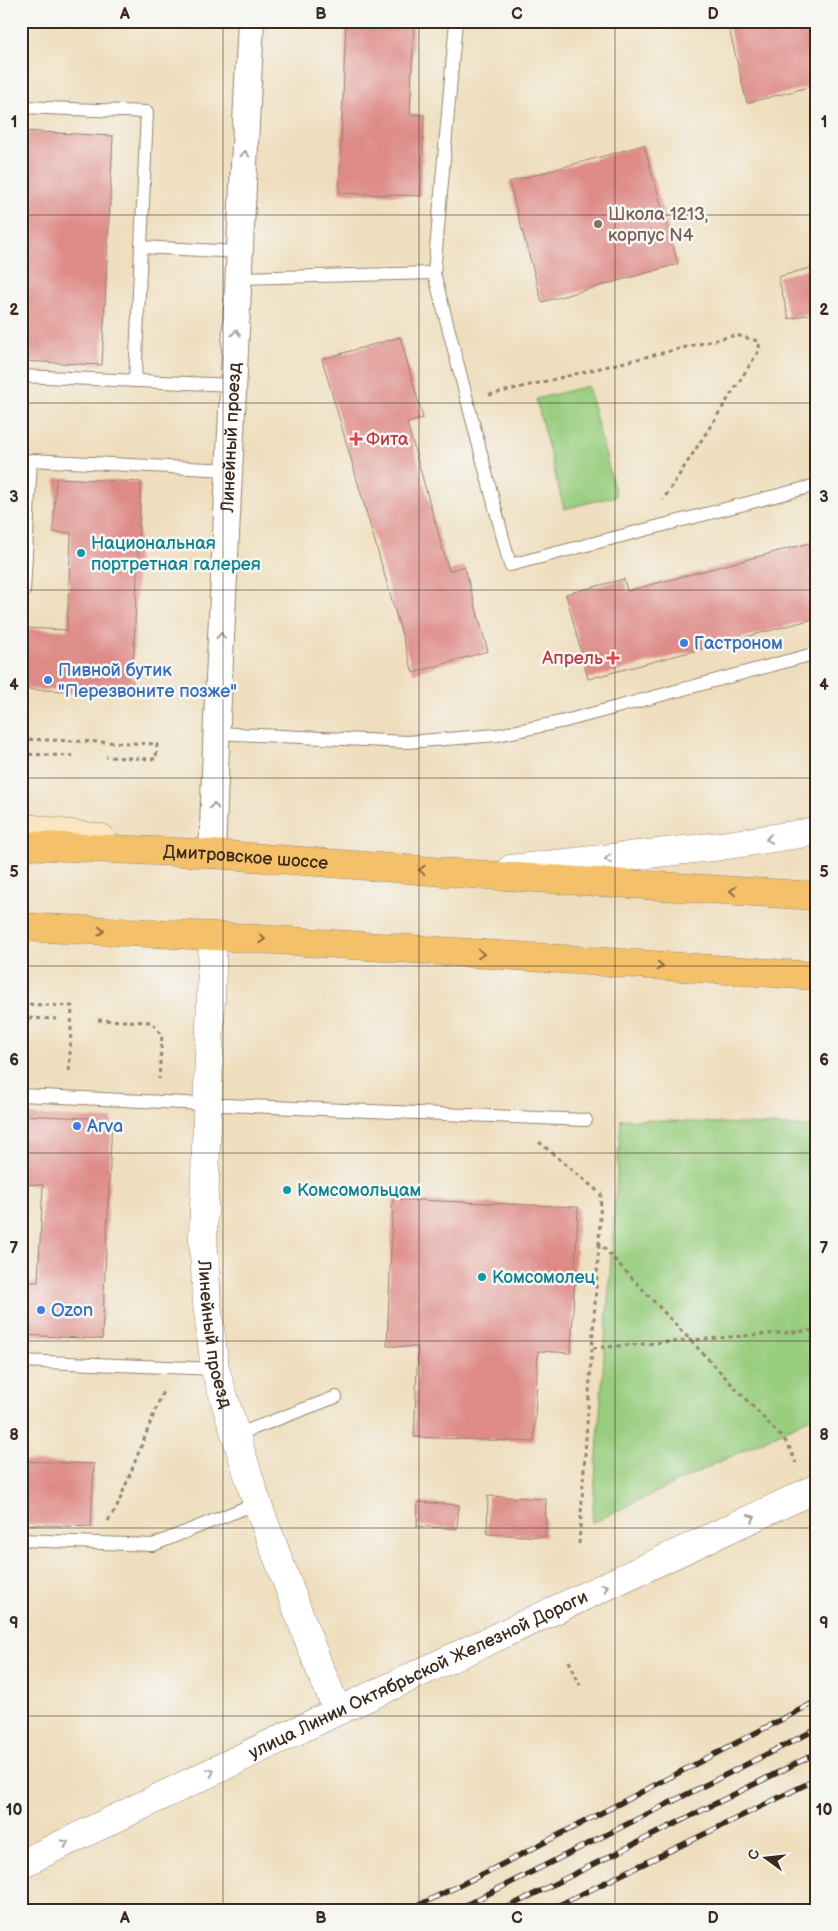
<svg xmlns="http://www.w3.org/2000/svg" width="838" height="1931" viewBox="0 0 838 1931" font-family="'Balsamiq Sans',sans-serif">
	<rect width="100%" height="100%" fill="#f6f6f2"/>
	<filter id="ink" filterUnits="userSpaceOnUse"><feTurbulence type="fractalNoise" baseFrequency=".02" numOctaves="2"/><feDisplacementMap in="SourceGraphic" scale="10" xChannelSelector="R" yChannelSelector="G"/><feConvolveMatrix kernelMatrix="1 2 1 2 8 2 1 2 1" color-interpolation-filters="sRGB"/></filter>
	<filter id="wash" filterUnits="userSpaceOnUse"><feTurbulence type="fractalNoise" baseFrequency=".0096" numOctaves="4" result="noise"/><feDisplacementMap in="SourceGraphic" scale="20" xChannelSelector="R" yChannelSelector="G"/><feGaussianBlur stdDeviation="1.12" result="paint"/><feColorMatrix in="noise" values="0 0 0 0 0 0 0 0 0 0 0 0 0 0 0 0 0 1.4 0 .05"/><feComposite in="paint" operator="in"/></filter>
	<g filter="url(#wash)">
		<rect width="100%" height="100%" fill="#efdebd"/>
		<!-- green -->
		<g fill="#98cd7e" stroke="#6a7c4e">
			<path d="M588,386L616,496L564,509L536,399Z"/>
			<path d="M621,1119L817,1127V1415L592,1523Z"/>
		</g>
		<g id="blocks">
			<!-- building -->
			<g fill="#de8b88">
				<path d="M346,21H414L410,114L424,115L421,196L339,193Z"/>
				<path d="M757,21H817V85L747,103L729,28Z"/>
				<path d="M21,131L113,136L102,365L21,361Z"/>
				<path d="M644,145L678,264L542,302L509,182Z"/>
				<path d="M817,266V312L789,319L778,277Z"/>
				<path d="M400,337L423,418L407,423L449,571L464,566L488,651L413,673L322,359Z"/>
				<path d="M56,478L141,482L132,694L21,689V628L67,630L71,533L53,532Z"/>
				<path d="M817,541V618L588,679L566,594L624,579L627,591Z"/>
				<path d="M21,1115L112,1119L102,1339L21,1335V1282H38L43,1185L21,1184Z"/>
				<path d="M393,1199L578,1207L571,1353L538,1351L534,1442L414,1437L418,1347L387,1346Z"/>
				<path d="M21,1461L94,1464L91,1527L21,1524Z"/>
				<path d="M488,1496L546,1499L545,1537L487,1534Z"/>
				<path d="M418,1502L459,1505L457,1529L417,1526Z"/>
			</g>
		</g>
	</g>
	<g filter="url(#ink)">
		<use href="#blocks" fill-opacity="0" stroke="#95846e" stroke-width="1"/>
		<g fill="none" stroke-linecap="round" stroke-linejoin="round">
			<!-- service casing -->
			<g stroke="#95846e" stroke-width="14">
				<g id="service">
					<path d="M21,107L147,112L141,247L240,252"/>
					<path d="M434,273L456,21"/>
					<path d="M239,278L434,273L510,565L817,485"/>
					<path d="M21,376L233,385"/>
					<path d="M135,381L141,247"/>
					<path d="M21,591H24L31,460L229,470"/>
					<path d="M216,733L407,742L498,735L565,721L817,653"/>
					<path d="M21,1095L224,1105L586,1120"/>
					<path d="M21,1361L215,1369"/>
					<path d="M236,1435L336,1397"/>
					<path d="M21,1540L153,1545L257,1503"/>
				</g>
			</g>
			<!-- minor casing -->
			<g stroke="#95846e" stroke-width="28">
				<g id="minor">
					<path id="s1" d="M212,855L217,720L251,21"/>
				</g>
			</g>
			<!-- tertiary casing -->
			<g stroke="#95846e" stroke-width="29">
				<g id="tertiary">
					<path d="M511,869L721,846L806,833L817,830"/>
					<path id="s2" d="M213,936L203,1238L207,1303L215,1369L257,1503L319,1667L338,1711"/>
					<path id="s3" d="M21,1864L338,1711L817,1488"/>
				</g>
			</g>
			<!-- secondary casing -->
			<g stroke="#95846e" stroke-width="29">
				<path id="secondary" d="M21,827L101,838"/>
			</g>
			<!-- primary casing -->
			<g stroke="#95846e" stroke-width="29">
				<g id="primary">
					<path id="s4" d="M21,845L199,853L470,874L817,896"/>
					<path d="M21,927L213,936L817,976"/>
				</g>
			</g>
			<!-- path -->
			<g stroke="#95846e" stroke-width="3" stroke-dasharray="4 4" stroke-linecap="butt">
				<path d="M489,395L736,335L758,341L760,349L663,500"/>
				<path d="M21,739L157,744L156,759L106,757"/>
				<path d="M21,754L74,756"/>
				<path d="M21,1004L72,1006L69,1074"/>
				<path d="M21,1018L61,1019"/>
				<path d="M98,1020L151,1022L162,1035L159,1079"/>
				<path d="M539,1142L601,1194L599,1243L788,1444L796,1463"/>
				<path d="M593,1348L817,1330"/>
				<path d="M108,1521L117,1507L163,1391"/>
				<path d="M579,1544L599,1243"/>
				<path d="M569,1661L580,1685"/>
			</g>
			<!-- service -->
			<use href="#service" stroke="#fff" stroke-width="12"/>
			<!-- minor -->
			<use href="#minor" stroke="#fff" stroke-width="26"/>
			<!-- tertiary -->
			<use href="#tertiary" stroke="#fff" stroke-width="28"/>
			<!-- secondary -->
			<use href="#secondary" stroke="#fbe6c3" stroke-width="28"/>
			<!-- primary -->
			<use href="#primary" stroke="#f4c16a" stroke-width="28"/>
			<!-- rail casing -->
			<g stroke="#3b2a1e" stroke-width="5.5">
				<g id="rail">
					<path d="M409,1910L493,1869L817,1701"/>
					<path d="M456,1910L817,1729"/>
					<path d="M502,1910L817,1753"/>
					<path d="M549,1910L817,1779"/>
				</g>
			</g>
			<!-- rail -->
			<use href="#rail" stroke="#f6f6f2" stroke-width="4" stroke-dasharray="11" stroke-linecap="butt"/>
		</g>
		<!-- one-way arrows -->
		<defs><path id="oneway-chevron" d="M-2-3.5L2.5 0L-2 3.5" fill="none" stroke-width="1.6" stroke-linecap="round" stroke-linejoin="round" transform="scale(1.25)"/></defs>
		<g stroke="#a79f9a">
			<use href="#oneway-chevron" transform="translate(245 154) rotate(-87)"/>
			<use href="#oneway-chevron" transform="translate(236 333) rotate(-87)"/>
			<use href="#oneway-chevron" transform="translate(221 636) rotate(-87)"/>
			<use href="#oneway-chevron" transform="translate(214 806) rotate(-88)"/>
			<use href="#oneway-chevron" transform="translate(769 839) rotate(171)"/>
			<use href="#oneway-chevron" transform="translate(608 859) rotate(174)"/>
			<use href="#oneway-chevron" transform="translate(752 1518) rotate(-25)"/>
			<use href="#oneway-chevron" transform="translate(605 1587) rotate(-25)"/>
			<use href="#oneway-chevron" transform="translate(211 1772) rotate(-26)"/>
			<use href="#oneway-chevron" transform="translate(65 1843) rotate(-26)"/>
		</g>
		<g stroke="#8e6e40">
			<use href="#oneway-chevron" transform="translate(422 870) rotate(-176)"/>
			<use href="#oneway-chevron" transform="translate(733 891) rotate(-176)"/>
			<use href="#oneway-chevron" transform="translate(101 931) rotate(2)"/>
			<use href="#oneway-chevron" transform="translate(262 939) rotate(4)"/>
			<use href="#oneway-chevron" transform="translate(481 954) rotate(4)"/>
			<use href="#oneway-chevron" transform="translate(660 966) rotate(4)"/>
		</g>
	</g>
	<!-- grid -->
	<path fill="none" stroke="#3b2a1e" stroke-width="1" stroke-opacity="0.55" d="M223,21V1910M419,21V1910M615,21V1910M21,215H817M21,403H817M21,590H817M21,778H817M21,966H817M21,1153H817M21,1341H817M21,1528H817M21,1716H817"/>
	<!-- markers -->
	<circle fill="#8d6e63" stroke="#f6f6f2" stroke-width="2" cx="598" cy="224" r="5"/>
	<g fill="#e0444e" stroke="#f6f6f2" stroke-width="2">
		<path d="M353.5 431.5h5v5h5v5h-5v5h-5v-5h-5v-5h5z"/>
		<path d="M610.5 650.5h5v5h5v5h-5v5h-5v-5h-5v-5h5z"/>
	</g>
	<g fill="#0f9aa8" stroke="#f6f6f2" stroke-width="2">
		<circle cx="81" cy="553" r="5"/>
		<circle cx="287" cy="1190" r="5"/>
		<circle cx="482" cy="1277" r="5"/>
	</g>
	<g fill="#3f7fe0" stroke="#f6f6f2" stroke-width="2">
		<circle cx="684" cy="643" r="5"/>
		<circle cx="48" cy="680" r="5"/>
		<circle cx="77" cy="1126" r="5"/>
		<circle cx="41" cy="1310" r="5"/>
	</g>
	<g text-anchor="middle" dominant-baseline="central" stroke-width="5" stroke-linejoin="round" paint-order="stroke">
		<!-- education labels -->
		<g font-size="18" fill="#785e54" stroke="#f6f6f2" text-anchor="start">
			<text x="608" y="214">Школа 1213,<tspan x="608" dy="21">корпус N4</tspan></text>
		</g>
		<!-- street labels -->
		<g font-size="18" fill="#3b2a1e" stroke="#f6f6f2">
			<text stroke="none"><textPath href="#s1" startOffset="418">Линейный проезд</textPath></text>
			<text stroke="none"><textPath href="#s4" startOffset="225">Дмитровское шоссе</textPath></text>
			<text stroke="none"><textPath href="#s2" startOffset="399">Линейный проезд</textPath></text>
			<text stroke="none"><textPath href="#s3" startOffset="440">улица Линии Октябрьской Железной Дороги</textPath></text>
		</g>
		<!-- health labels -->
		<g font-size="18" fill="#be3a42" stroke="#f6f6f2" text-anchor="start">
			<text x="366" y="439">Фита</text>
			<text x="603" y="658" text-anchor="end">Апрель</text>
		</g>
		<!-- culture labels -->
		<g font-size="18" fill="#0d838f" stroke="#f6f6f2" text-anchor="start">
			<text x="91" y="543">Национальная<tspan x="91" dy="21">портретная галерея</tspan></text>
			<text x="297" y="1190">Комсомольцам</text>
			<text x="492" y="1277">Комсомолец</text>
		</g>
		<!-- shop labels -->
		<g font-size="18" fill="#366cbe" stroke="#f6f6f2" text-anchor="start">
			<text x="694" y="643">Гастроном</text>
			<text x="58" y="670">Пивной бутик<tspan x="58" dy="21">"Перезвоните позже"</tspan></text>
			<text x="87" y="1126">Arva</text>
			<text x="51" y="1310">Ozon</text>
		</g>
	</g>
	<!-- margin -->
	<rect width="838" height="1931" fill="none" stroke="#f6f6f2" stroke-width="55"/>
	<!-- north arrow -->
	<g transform="translate(766 1858) rotate(285)" stroke="#f6f6f2" stroke-width="4" paint-order="stroke">
	<path d="M0-4L9 19L0 12L-9 19Z" fill="#3b2a1e"/>
	<text y="-8" font-size="14" font-weight="bold" text-anchor="middle" fill="#3b2a1e">С</text>
	</g>
	<rect x="28" y="28" width="782" height="1876" fill="none" stroke="#3b2a1e" stroke-width="2"/>
	<g font-size="16" text-anchor="middle" font-weight="bold" fill="#3b2a1e">
		<text x="125" y="19">A</text>
		<text x="321" y="19">B</text>
		<text x="517" y="19">C</text>
		<text x="713" y="19">D</text>
		<text x="14" y="127">1</text>
		<text x="824" y="127">1</text>
		<text x="14" y="315">2</text>
		<text x="824" y="315">2</text>
		<text x="14" y="502">3</text>
		<text x="824" y="502">3</text>
		<text x="14" y="690">4</text>
		<text x="824" y="690">4</text>
		<text x="14" y="877">5</text>
		<text x="824" y="877">5</text>
		<text x="14" y="1065">6</text>
		<text x="824" y="1065">6</text>
		<text x="14" y="1253">7</text>
		<text x="824" y="1253">7</text>
		<text x="14" y="1440">8</text>
		<text x="824" y="1440">8</text>
		<text x="14" y="1628">9</text>
		<text x="824" y="1628">9</text>
		<text x="14" y="1815">10</text>
		<text x="824" y="1815">10</text>
		<text x="125" y="1923">A</text>
		<text x="321" y="1923">B</text>
		<text x="517" y="1923">C</text>
		<text x="713" y="1923">D</text>
	</g>
</svg>
